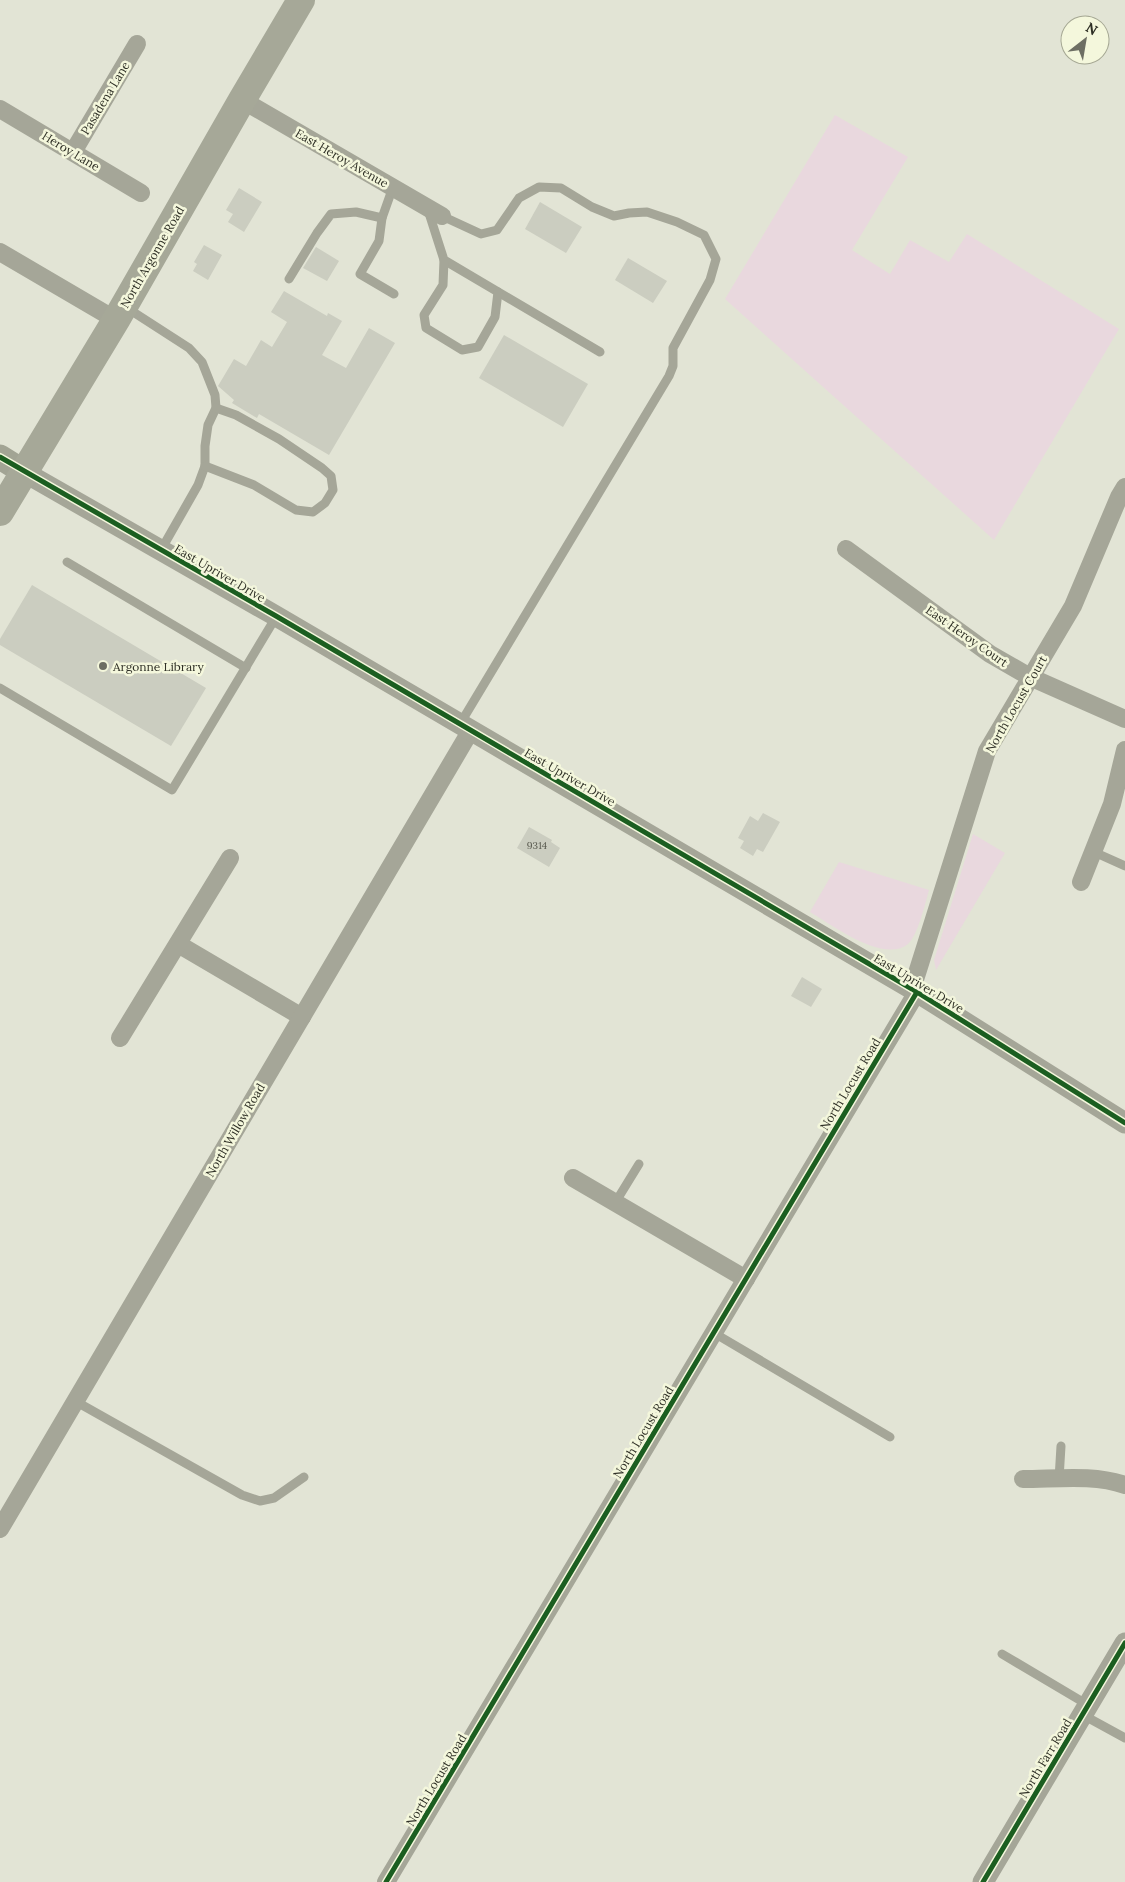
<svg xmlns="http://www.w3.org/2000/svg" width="1125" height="1882" viewBox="0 0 1125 1882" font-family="Lora,serif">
	<rect width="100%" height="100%" fill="#e2e4d5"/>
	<!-- green -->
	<g fill="#e9d8de">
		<path d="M835,115L908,157L852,250L890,274L910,240L949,262L967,234L1119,329L994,540L725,299Z"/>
		<path d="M973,834L1005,853L936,970L934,960Z"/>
		<path d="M839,862L929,890C925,904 918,935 908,944C884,964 832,925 810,912Z"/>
	</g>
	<!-- building -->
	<g fill="#cbcdc0">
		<path d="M239,188L262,202L244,232L228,222L233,214L226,210Z"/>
		<path d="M540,202L582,227L566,253L525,229Z"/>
		<path d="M204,245L222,255L208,280L193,271L197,264L194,262Z"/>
		<path d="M316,247L339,261L327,281L303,268Z"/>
		<path d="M628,258L667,281L653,303L615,280Z"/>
		<path d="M284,291L327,316L328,313L342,321L322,355L346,368L369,328L395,343L329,455L259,414L257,418L232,403L234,400L218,386L234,359L246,366L261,340L272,347L287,322L271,312Z"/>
		<path d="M504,335L588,384L563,427L479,378Z"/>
		<path d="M32,585L206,688L171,746L0,645V639Z"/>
		<path d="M763,813L780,822L763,852L757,849L753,856L740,848L744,841L738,838L750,816L758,821Z"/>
		<path d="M529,827L552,840L551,842L560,848L549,867L517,848Z"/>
		<path d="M802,977L822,989L811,1007L791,996Z"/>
	</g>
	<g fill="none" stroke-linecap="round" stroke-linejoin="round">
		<!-- service -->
		<g stroke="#a5a698" stroke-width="9">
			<path d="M393,187L382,218L379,241L360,274L394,294"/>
			<path d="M428,210L444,260L600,352"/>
			<path d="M442,216L481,234L497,230L519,198L539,187L561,188L592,207L614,216L629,213L647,212L677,222L704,235L716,259L710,280L673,348V366L669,376L460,724"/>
			<path d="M444,260L443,285L424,315L426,328L462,350L478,347L495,317L498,292"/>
			<path d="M289,279L317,233L331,214L356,212L382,218"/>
			<path d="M127,308L189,348L202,362L215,395L216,408L208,425L205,446V466L198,485L161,550"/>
			<path d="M205,466L254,485L296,510L313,512L325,503L333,490L331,476L322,468L279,439L236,415L216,408"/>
			<path d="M67,562L246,668"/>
			<path d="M0,688L172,790L276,617"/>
			<path d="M1094,852L1125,866"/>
			<path d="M615,1203L639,1164"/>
			<path d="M714,1333L890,1437"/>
			<path d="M75,1401L242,1495L260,1501L274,1498L304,1477"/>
			<path d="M1059,1479L1061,1446"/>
			<path d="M1002,1654L1088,1705"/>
			<path d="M1083,1715L1125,1738"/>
		</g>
		<!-- minor -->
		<g stroke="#a5a698" stroke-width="18">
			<path d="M242,100L442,216"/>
			<path d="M0,109L141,193"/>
			<path d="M73,152L137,44"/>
			<path d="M0,252L116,320"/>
			<path d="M846,549L990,654L1030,677L1125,719"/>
			<path d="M1081,882L1112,804L1125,750"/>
			<path d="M178,944L302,1017"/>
			<path d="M912,989L987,751L1073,606L1119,497L1125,487"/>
			<path d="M120,1038L230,858"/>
			<path d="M573,1178L746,1279"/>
			<path d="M1023,1479C1056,1479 1094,1474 1125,1485"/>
			<path d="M0,1529L471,730"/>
			<path d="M386,1882L917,992"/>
		</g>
		<!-- tertiary -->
		<g stroke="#a5a698" stroke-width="21">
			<path d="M24,472L276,616L912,989L1125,1123"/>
			<path d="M983,1882L1125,1643"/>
		</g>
		<!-- secondary -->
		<path stroke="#a2a494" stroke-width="25" d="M0,457L24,472"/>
		<!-- primary -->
		<path stroke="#a6a898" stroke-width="28" d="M0,512L116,320L242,100L301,0"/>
		<!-- cycleway casing -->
		<g stroke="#f4f7dc" stroke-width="8">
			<g id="cycleway">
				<path d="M0,457L276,616L912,989L1125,1123"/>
				<path d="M386,1882L917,992"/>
				<path d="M983,1882L1125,1643"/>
			</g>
		</g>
		<!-- cycleway -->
		<use href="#cycleway" stroke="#1b5e20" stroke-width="5"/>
	</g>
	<!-- markers -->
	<circle fill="#6d6e63" stroke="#f4f7dc" stroke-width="2" cx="103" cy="666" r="5"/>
	<g text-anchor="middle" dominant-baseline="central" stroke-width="5" stroke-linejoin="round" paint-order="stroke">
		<!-- number labels -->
		<g font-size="10" fill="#56574c">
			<text x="537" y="845">9314</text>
		</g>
		<!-- street labels -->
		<g font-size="12" fill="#2e2f25" stroke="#f4f7dc">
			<text transform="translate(105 98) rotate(-59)">Pasadena Lane</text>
			<text transform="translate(71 151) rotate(31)">Heroy Lane</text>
			<text transform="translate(342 158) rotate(30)">East Heroy Avenue</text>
			<text transform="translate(152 257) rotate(-60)">North Argonne Road</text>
			<text transform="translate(220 573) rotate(30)">East Upriver Drive</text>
			<text transform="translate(967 636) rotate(35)">East Heroy Court</text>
			<text transform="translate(1016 704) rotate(-60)">North Locust Court</text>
			<text transform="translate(570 777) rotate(30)">East Upriver Drive</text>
			<text transform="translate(919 983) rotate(31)">East Upriver Drive</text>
			<text transform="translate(850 1084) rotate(-59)">North Locust Road</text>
			<text transform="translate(235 1130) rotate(-60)">North Willow Road</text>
			<text transform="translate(643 1432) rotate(-59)">North Locust Road</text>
			<text transform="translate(1045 1758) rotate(-59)">North Farr Road</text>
			<text transform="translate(436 1780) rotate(-59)">North Locust Road</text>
		</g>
		<!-- poi labels -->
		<g font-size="12" fill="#2e2f25" stroke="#f4f7dc" text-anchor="start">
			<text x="113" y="666">Argonne Library</text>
		</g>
	</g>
	<!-- north arrow -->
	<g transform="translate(1085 40) rotate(31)"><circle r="24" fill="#f4f7dc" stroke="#a5a793"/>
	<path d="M0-4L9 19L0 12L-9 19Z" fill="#6d6e63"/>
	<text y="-8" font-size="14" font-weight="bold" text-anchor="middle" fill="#2e2f25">N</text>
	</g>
</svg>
